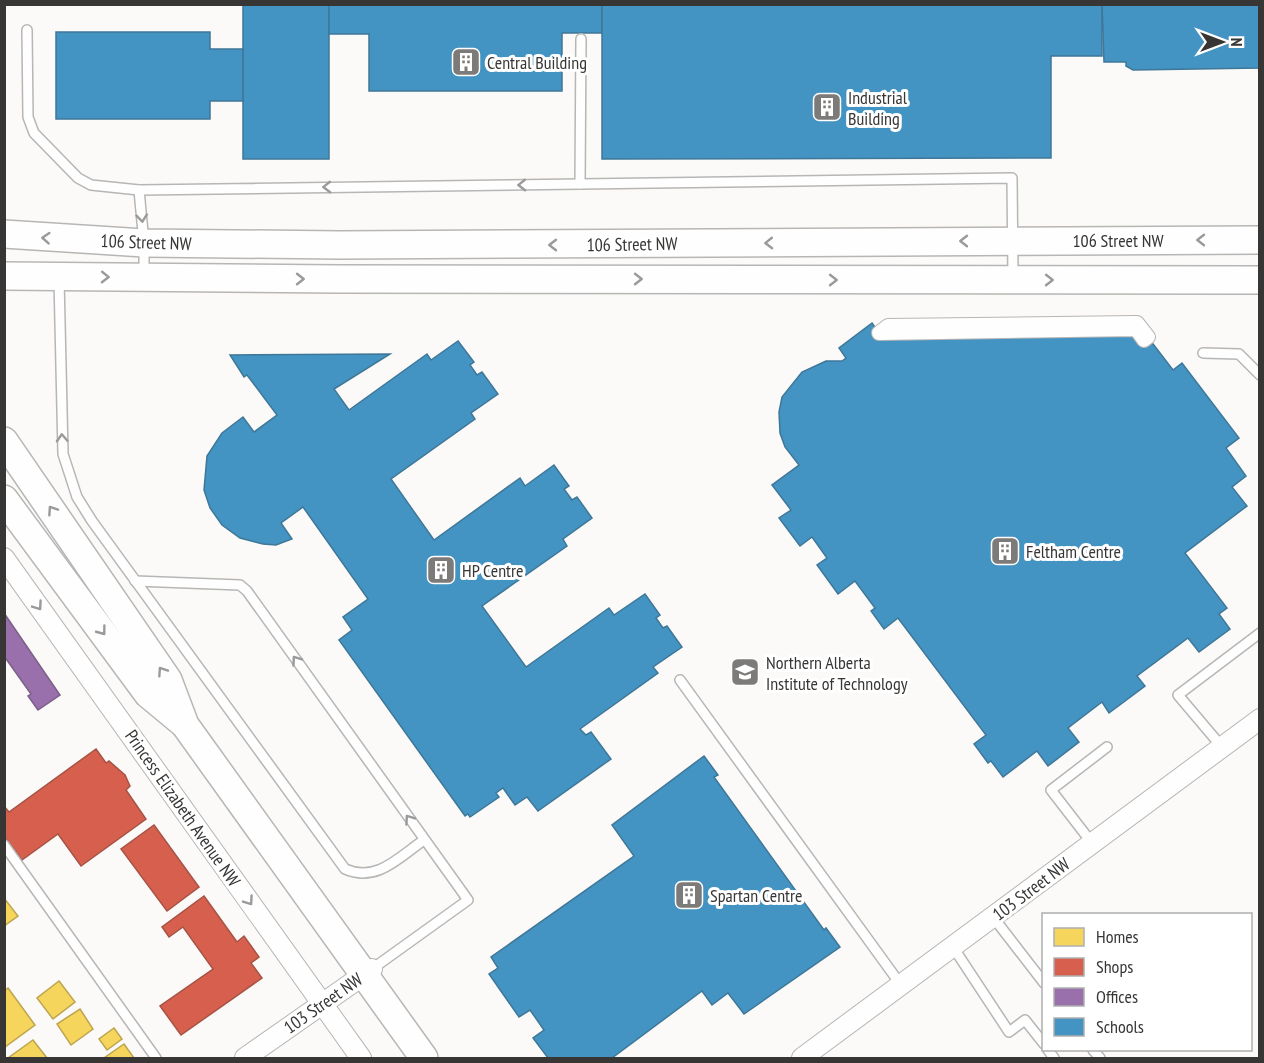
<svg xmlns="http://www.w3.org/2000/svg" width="1264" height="1063" viewBox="0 0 1264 1063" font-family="'PT Sans Narrow',sans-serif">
	<rect width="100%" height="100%" fill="#fbfaf8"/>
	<!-- homes -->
	<g fill="#f6d55c" stroke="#bda550" stroke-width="1.5">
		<path d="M4,898L18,916L4,926Z"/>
		<path d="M59,981L75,1002L53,1019L37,998Z"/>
		<path d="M8,988L35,1025L5,1047L4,991Z"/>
		<path d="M80,1009L93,1029L71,1045L57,1024Z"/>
		<path d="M114,1028L122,1039L107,1050L99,1039Z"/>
		<path d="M33,1040L47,1058H8Z"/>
		<path d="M124,1044L134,1058H104Z"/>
	</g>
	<!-- shops -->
	<g fill="#d6604d" stroke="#a65346" stroke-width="1.5">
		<path d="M853,389L870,411L826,445L809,422Z"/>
		<path d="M853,389L870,411L826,445L809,422Z"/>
		<path d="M1021,664L1044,696L1033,704L1009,673Z"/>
		<path d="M96,749L106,763L109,761L125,775L130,786L126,790L146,819L81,866L58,834L22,860L4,836V806L9,812Z"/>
		<path d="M154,825L199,887L167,911L121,849Z"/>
		<path d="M204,896L237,942L244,936L259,957L251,963L262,978L181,1035L160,1006L213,969L183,927L169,937L162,927Z"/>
	</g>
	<!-- offices -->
	<path fill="#9970ab" stroke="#7c5f88" stroke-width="1.5" d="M4,613L60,695L38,710L28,696L31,694L4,656Z"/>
	<!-- schools -->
	<g fill="#4393c3" stroke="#3f7798" stroke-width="1.5">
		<rect x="243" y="4" width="86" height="155"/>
		<path d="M329,4H602V33H562V91H369V34H329Z"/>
		<path d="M602,4H1102V56H1051V158L602,159Z"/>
		<path d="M1102,4H1260V68L1133,70L1126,66V62H1104Z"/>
		<path d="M56,32H210V49H243V101H210V119H56Z"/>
		<path d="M872,323L879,333L1137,323L1173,370L1182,363L1239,438L1226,448L1246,476L1232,487L1247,506L1185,553L1227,608L1219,614L1230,629L1199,652L1188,638L1137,676L1145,686L1109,713L1102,702L1068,728L1079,742L1048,766L1037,751L1003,777L991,761L988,763L974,744L986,735L898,618L884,629L871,611L875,608L855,581L838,594L817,565L827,558L812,537L800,546L779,518L791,510L772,485L799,465L785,447L780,433L779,412L782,397L802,372L826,361H842L846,358L839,348Z"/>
		<path d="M458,341L474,362L470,365L477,375L482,372L498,394L471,413L475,419L391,479L434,540L520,478L525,486L554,465L569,486L564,489L572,500L577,497L592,518L563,539L567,546L482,606L526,667L609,608L614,615L645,594L660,615L656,618L663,628L667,626L682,647L653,667L658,673L580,729L586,735L591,732L611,759L538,811L527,797L515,805L503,788L496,793L499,797L470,817L468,814L465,816L339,640L352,630L343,617L368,599L303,507L281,523L292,539L276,545L263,544L240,538L222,525L210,508L204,490L207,456L222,433L243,417L254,432L277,415L247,375L244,377L230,355L390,354L334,389L349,410L427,354L431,360Z"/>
		<path d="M704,756L718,775L714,777L824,930L826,928L840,947L744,1014L728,993L712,1005L702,991L612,1058H548L533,1038L544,1030L530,1010L519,1017L489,974L498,968L491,957L634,856L612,825Z"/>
	</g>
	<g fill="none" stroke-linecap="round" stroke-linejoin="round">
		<!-- service casing -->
		<g stroke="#b7b6b4" stroke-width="12">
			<g id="service">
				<path d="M27,30L28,117L34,133L78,178L91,185L139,190"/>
				<path d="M580,184L581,39"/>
				<path d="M144,276V243L139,190L1012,178L1013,278"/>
				<path d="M59,279L63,454L77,497L92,521L345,869C377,883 399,857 424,840"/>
				<path d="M1203,353L1239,354L1260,375"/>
				<path d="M135,581L240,585L247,591L468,900L372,969"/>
				<path d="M680,680L901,985"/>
				<path d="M1222,747L1178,695L1260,633"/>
				<path d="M1092,843L1051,790L1107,747"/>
				<path d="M4,845L156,1058"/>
				<path d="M993,917L1044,983"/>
				<path d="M953,947L1009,1032L1025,1020L1044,1044"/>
				<path d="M1048,1050L1054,1058"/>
				<path d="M1093,1050L1100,1058"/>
			</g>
		</g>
		<!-- pedestrian casing -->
		<g stroke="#b7b6b4" stroke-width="16">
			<path id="pedestrian" d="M1137,323L1148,337L1144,340L1136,329L879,333L888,326Z"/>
		</g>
		<!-- minor casing -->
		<g stroke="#b7b6b4" stroke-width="22">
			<g id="minor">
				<path d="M4,558L361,1058"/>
				<path d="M245,1058L372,969"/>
				<path d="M802,1058L1260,719"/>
			</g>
		</g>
		<!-- secondary casing -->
		<g stroke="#b7b6b4" stroke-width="30">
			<g id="secondary">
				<path d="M4,234L144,243L341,245L1260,240"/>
				<path d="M4,276L339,279L1260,280"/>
				<path d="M4,441L168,680L185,725L424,1058"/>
				<path d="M4,499L148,694L183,723"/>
			</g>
		</g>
		<!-- service -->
		<use href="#service" stroke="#fefefe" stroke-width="9"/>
		<!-- pedestrian -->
		<use href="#pedestrian" stroke="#fefefe" stroke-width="14"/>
		<!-- minor -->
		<use href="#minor" stroke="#fefefe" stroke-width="20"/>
		<!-- secondary -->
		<use href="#secondary" stroke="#fefefe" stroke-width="27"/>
	</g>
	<!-- one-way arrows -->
	<defs><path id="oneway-chevron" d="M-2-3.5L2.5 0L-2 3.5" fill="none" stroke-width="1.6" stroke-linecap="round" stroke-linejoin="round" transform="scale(1.5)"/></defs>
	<g stroke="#9a9a9a">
		<use href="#oneway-chevron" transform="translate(522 185) rotate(179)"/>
		<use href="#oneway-chevron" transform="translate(327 187) rotate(179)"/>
		<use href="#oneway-chevron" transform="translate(142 218) rotate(84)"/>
		<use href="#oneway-chevron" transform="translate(46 238) rotate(-176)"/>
		<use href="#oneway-chevron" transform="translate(1201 240) rotate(180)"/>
		<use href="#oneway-chevron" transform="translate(964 241) rotate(180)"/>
		<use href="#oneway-chevron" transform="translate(769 243) rotate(179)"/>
		<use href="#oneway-chevron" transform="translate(553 245) rotate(180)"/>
		<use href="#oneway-chevron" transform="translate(105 277) rotate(1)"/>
		<use href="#oneway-chevron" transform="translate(300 279)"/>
		<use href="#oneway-chevron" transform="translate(638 279)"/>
		<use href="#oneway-chevron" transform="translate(833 280)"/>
		<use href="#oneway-chevron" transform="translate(1049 280)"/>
		<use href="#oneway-chevron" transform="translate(62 438) rotate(-93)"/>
		<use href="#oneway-chevron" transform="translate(52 510) rotate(-124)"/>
		<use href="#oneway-chevron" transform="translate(38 606) rotate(55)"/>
		<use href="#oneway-chevron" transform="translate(102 631) rotate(53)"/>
		<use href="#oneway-chevron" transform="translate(296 660) rotate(-125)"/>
		<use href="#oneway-chevron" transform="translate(162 671) rotate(-124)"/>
		<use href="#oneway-chevron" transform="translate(409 819) rotate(-125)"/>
		<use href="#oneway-chevron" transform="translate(249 901) rotate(55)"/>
	</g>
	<!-- icons -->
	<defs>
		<g id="building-square" transform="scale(1.5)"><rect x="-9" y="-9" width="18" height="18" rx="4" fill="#7c7b79" stroke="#fff"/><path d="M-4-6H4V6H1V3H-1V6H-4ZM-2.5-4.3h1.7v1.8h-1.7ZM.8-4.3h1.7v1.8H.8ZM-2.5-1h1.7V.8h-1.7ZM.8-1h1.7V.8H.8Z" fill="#fff"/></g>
		<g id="university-square" transform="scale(1.5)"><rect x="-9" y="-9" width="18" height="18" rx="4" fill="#7c7b79" stroke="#fff"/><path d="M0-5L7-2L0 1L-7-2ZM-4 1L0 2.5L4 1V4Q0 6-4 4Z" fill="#fff"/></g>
	</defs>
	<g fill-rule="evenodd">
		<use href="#building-square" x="466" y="62"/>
		<use href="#building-square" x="827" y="107"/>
		<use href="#building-square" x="1005" y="551"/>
		<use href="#building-square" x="441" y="570"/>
		<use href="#university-square" x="745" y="672"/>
		<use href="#building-square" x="689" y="895"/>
	</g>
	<g text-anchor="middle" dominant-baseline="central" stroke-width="6" stroke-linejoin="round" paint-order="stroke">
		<!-- poi labels -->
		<g font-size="18" fill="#373635" stroke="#fff" text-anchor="start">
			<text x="487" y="62">Central Building</text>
			<text x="848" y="97">Industrial<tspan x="848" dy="21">Building</tspan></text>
			<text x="1026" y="551">Feltham Centre</text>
			<text x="462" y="570">HP Centre</text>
			<text x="766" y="662">Northern Alberta<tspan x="766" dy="21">Institute of Technology</tspan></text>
			<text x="710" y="895">Spartan Centre</text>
		</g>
		<!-- street labels -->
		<g font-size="18" fill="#373635" stroke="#fff">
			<text x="1118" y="240">106 Street NW</text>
			<text transform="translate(146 242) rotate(2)">106 Street NW</text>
			<text transform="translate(632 244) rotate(-1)">106 Street NW</text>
			<text transform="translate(183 808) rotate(55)">Princess Elizabeth Avenue NW</text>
			<text transform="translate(1031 889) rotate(-37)">103 Street NW</text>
			<text transform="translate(323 1003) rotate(-35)">103 Street NW</text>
		</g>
	</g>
	<!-- border -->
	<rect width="1264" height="1063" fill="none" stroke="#373635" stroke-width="12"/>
	<!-- legend -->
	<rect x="1042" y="913" width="210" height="138" fill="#ffffff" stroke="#afafae" stroke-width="1.5"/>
	<rect x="1054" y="928" width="30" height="18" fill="#f6d55c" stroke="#afafae" stroke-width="1.5"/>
	<text x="1096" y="943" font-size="18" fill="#373635">Homes</text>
	<rect x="1054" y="958" width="30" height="18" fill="#d6604d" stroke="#afafae" stroke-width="1.5"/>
	<text x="1096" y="973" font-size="18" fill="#373635">Shops</text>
	<rect x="1054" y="988" width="30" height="18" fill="#9970ab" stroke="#afafae" stroke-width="1.5"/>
	<text x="1096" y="1003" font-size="18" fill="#373635">Offices</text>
	<rect x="1054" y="1018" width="30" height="18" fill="#4393c3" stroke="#afafae" stroke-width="1.5"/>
	<text x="1096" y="1033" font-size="18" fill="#373635">Schools</text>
	<!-- north arrow -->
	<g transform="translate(1222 42) rotate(90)" stroke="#ffffff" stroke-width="4.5" paint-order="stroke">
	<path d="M0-4.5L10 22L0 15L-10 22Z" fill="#373635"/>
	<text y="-9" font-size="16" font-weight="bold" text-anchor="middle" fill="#373635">N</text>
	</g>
</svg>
